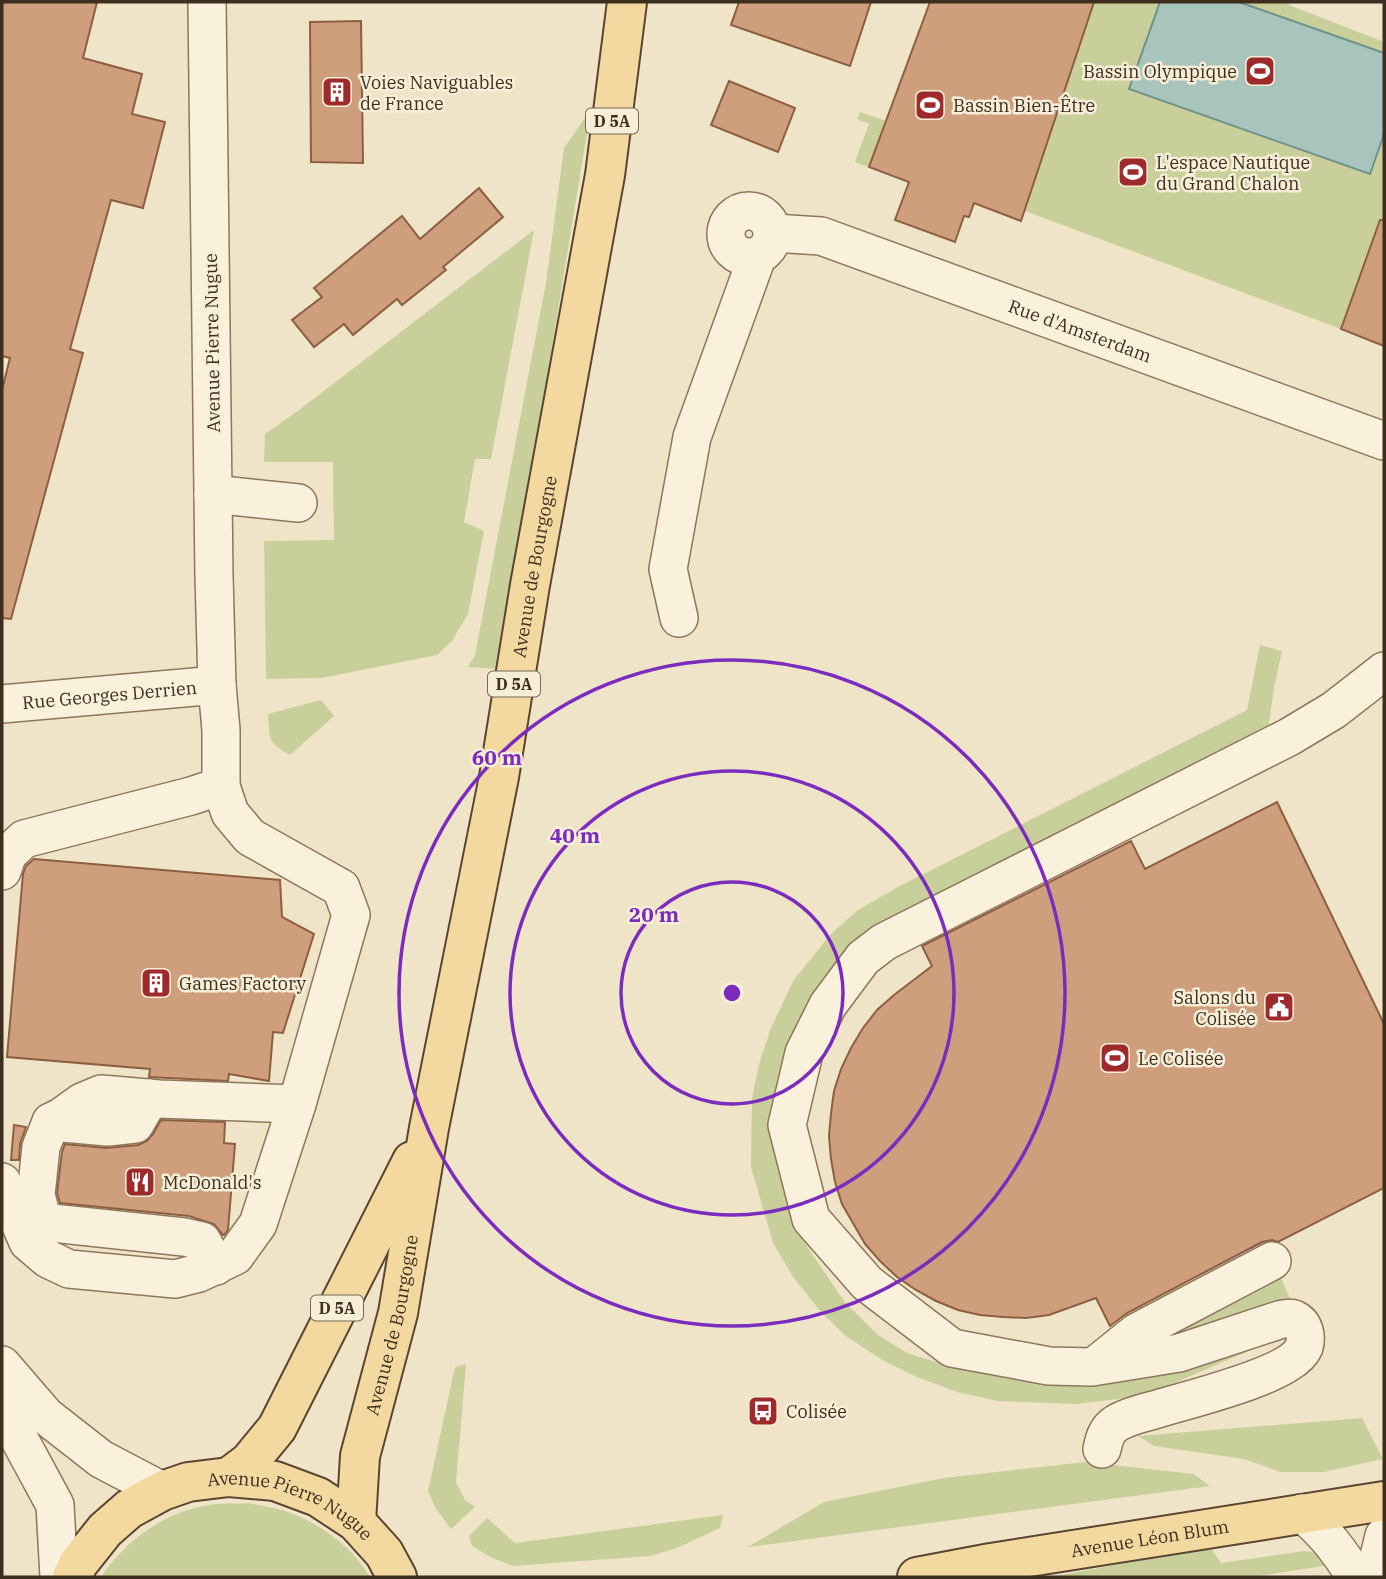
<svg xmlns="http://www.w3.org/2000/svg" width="1386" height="1579" viewBox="0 0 1386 1579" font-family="'IBM Plex Serif',serif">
	<rect width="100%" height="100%" fill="#f0e4c8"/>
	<!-- green -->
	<g fill="#c9cf9b">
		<path d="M930,2H1290L1289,5L1384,42V345L1025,211L1021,221L974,204L969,217L964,216L955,242L895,220L909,182L855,162L869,124L857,119L860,112L886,121Z"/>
		<path d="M591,109L499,669L468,667L475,655L546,283L564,148Z"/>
		<path d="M534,230L491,459H475L464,522L484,531L468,614L452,641L437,655L322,678L266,679L264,541L334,540L333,462H264L265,434L299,410Z"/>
		<path d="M1260,645L1282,651L1274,688L1268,730L814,995L802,1014L786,1049L774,1098L773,1134L778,1170L790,1217L800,1236L844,1301L878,1335L907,1353L946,1365L1011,1374L1272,1341L1144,1396L1076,1404L998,1401L957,1392L917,1377L884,1361L847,1337L821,1312L793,1277L773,1243L751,1167L752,1098L759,1064L771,1028L793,981L831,934L858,910L896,888L1247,710Z"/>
		<path d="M321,700L334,716L290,755C267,742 270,740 268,714Z"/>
		<path d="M1280,1276L1292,1303L1193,1335L1158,1338Z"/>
		<path d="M466,1364L456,1482L465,1500L475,1507L451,1529L436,1509L428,1491L455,1367Z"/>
		<path d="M1362,1418L1383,1459L1324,1472H1280L1244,1459L1154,1446L1138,1436Z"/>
		<path d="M1085,1462L1194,1474L1210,1486L748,1547L824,1502L944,1478Z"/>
		<path d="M249,1503C260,1506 272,1507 282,1510C316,1520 352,1546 370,1577H101C127,1538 169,1509 216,1504C227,1503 238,1504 249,1503Z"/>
		<path d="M723,1515L720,1528L677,1548L650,1556L513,1566L492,1558L472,1546L469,1536L487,1518L515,1543Z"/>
		<path d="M1211,1548L1221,1563L1304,1551L1325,1554L1337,1564L1251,1577H1049Z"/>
	</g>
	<!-- water -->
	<path fill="#a9c4bc" stroke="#6f938a" stroke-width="2" d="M1160,2H1239L1384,53V134L1370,174L1129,89Z"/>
	<!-- building -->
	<g fill="#cf9f7d" stroke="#8d5f41" stroke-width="2">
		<path d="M2,2H97L83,58L142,74L132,114L165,122L143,208L111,200L70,349L83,353L11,619L2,618V390L10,358L2,356Z"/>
		<path d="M739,2H871L850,66L731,25Z"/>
		<path d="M930,2H1094L1021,221L974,203L969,217L964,216L955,242L895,220L909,182L869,167Z"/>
		<path d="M361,21L363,163L311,162L310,22Z"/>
		<path d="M729,81L795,108L778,152L711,125Z"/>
		<path d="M479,188L503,217L443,267L446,270L402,305L397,299L353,335L344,324L314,347L292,320L322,297L314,288L402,216L420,239Z"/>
		<path d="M1380,220H1384V346L1341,329Z"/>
		<path d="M1277,802L1384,1024V1188L1278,1242L1272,1240L1262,1242L1127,1313L1110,1326L1096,1298L1049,1315L1026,1318L1003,1317L980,1315L958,1310L936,1301L916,1290L897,1277L880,1261L865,1244L842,1204L835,1182L831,1159L829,1136L831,1113L834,1091L841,1069L851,1048L863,1028L877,1010L894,995L932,966L922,946L1131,841L1145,869Z"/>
		<path d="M34,859L280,880L282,917L314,934L283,1033L273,1032L269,1081L229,1074L228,1081L149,1077L150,1069L7,1057L23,874L26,866Z"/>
		<path d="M161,1120L225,1122L224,1143L235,1144L228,1230L224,1235H223L214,1224L189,1216L60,1203L57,1193L62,1152L65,1144L106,1148L138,1145L147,1141L153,1134Z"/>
		<path d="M14,1125L26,1127L20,1144L19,1160H11Z"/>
	</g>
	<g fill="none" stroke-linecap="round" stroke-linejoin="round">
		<!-- minor casing -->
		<g stroke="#8d765c" stroke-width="40">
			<g id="minor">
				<circle cx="749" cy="234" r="23"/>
				<path id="s1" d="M773,233L821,236L1384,441"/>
				<path d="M213,494L298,503"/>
				<path d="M679,618L668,569L692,437L757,257"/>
				<path id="s2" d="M2,704L217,685"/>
				<path d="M2,871L8,854L24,839L191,796L221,786"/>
				<path d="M51,1122L108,1127L135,1124L150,1098"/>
				<path d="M2,1182L28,1242L48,1259L69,1269L175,1279L199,1273L235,1256L258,1224L297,1104L351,915L341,888L250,837L230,813L221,786V730L217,685L214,576L207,2"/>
				<path d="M216,1266L202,1241L184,1237L43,1222L36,1195L41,1147L51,1122L61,1117L82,1102L101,1094L159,1099L297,1104"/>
				<path d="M2,1365L46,1416L101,1459L162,1491"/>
				<path d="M1096,1365L1137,1332L1272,1261"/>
				<path d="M2,1407L55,1505L59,1577"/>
				<path d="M1102,1449C1104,1440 1106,1431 1114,1425C1123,1418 1142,1413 1154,1410C1185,1400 1292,1376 1304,1347C1307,1337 1305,1324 1294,1319C1289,1317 1284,1319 1279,1320L1179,1353L1092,1367L1049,1366L952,1348L867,1283L811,1219L787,1125L804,1053L828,1005L863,958L884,942L1289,737L1334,710L1384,671"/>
				<path d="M1302,1513C1327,1534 1338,1550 1356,1577"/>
				<path d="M1374,1577L1384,1536"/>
			</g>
		</g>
		<!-- major casing -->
		<g stroke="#5b4430" stroke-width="42">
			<g id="major">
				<path d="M229,1477L249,1462L277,1428L412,1161"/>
				<path id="s3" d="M356,1522L360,1456L398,1313L429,1128L499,777L530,585L605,175L627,2"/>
				<path id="s4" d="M72,1577L78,1564L105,1530L129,1509L162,1491L188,1482L229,1477L275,1481L318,1497L356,1522L384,1553L397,1577"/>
				<path id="s5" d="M917,1577L991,1563L1384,1501"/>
			</g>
		</g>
		<!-- minor -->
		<use href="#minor" stroke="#faf1dc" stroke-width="37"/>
		<!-- major -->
		<use href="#major" stroke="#f3d9a0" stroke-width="38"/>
	</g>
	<!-- distance rings -->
	<g fill="none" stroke="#7b2cbf" stroke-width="3.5">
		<circle cx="732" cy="993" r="111"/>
		<circle cx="732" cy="993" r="222"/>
		<circle cx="732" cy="993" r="333"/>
	</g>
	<!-- icons -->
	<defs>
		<g id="stadium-square" transform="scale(1.575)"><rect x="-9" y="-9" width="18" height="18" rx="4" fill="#9e2a2b" stroke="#f7eed8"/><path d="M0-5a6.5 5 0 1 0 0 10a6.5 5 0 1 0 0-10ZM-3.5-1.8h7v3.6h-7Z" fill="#fff"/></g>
		<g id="building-square" transform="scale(1.575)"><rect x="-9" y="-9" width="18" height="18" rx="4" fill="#9e2a2b" stroke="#f7eed8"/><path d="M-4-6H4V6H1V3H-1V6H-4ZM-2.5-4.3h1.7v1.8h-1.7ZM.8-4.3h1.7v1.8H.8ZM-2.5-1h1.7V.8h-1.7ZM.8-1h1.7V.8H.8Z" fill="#fff"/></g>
		<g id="civic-square" transform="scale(1.575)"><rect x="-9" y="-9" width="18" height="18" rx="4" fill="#9e2a2b" stroke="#f7eed8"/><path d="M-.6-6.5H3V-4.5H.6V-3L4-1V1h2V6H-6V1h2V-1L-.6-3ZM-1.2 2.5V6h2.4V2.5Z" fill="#fff"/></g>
		<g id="restaurant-square" transform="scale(1.575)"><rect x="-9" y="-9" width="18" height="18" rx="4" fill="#9e2a2b" stroke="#f7eed8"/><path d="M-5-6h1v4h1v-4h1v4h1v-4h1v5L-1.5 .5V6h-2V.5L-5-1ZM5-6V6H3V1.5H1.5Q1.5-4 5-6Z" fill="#fff"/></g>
		<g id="bus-square" transform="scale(1.575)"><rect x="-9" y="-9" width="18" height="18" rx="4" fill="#9e2a2b" stroke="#f7eed8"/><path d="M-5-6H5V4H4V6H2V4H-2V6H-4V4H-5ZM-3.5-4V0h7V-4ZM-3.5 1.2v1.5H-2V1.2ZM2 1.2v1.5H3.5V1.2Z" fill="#fff"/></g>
	</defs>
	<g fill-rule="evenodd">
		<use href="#stadium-square" x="1260" y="71"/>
		<use href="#building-square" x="337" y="92"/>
		<use href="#stadium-square" x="930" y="105"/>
		<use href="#stadium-square" x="1133" y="172"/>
		<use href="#building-square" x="156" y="983"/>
		<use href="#civic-square" x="1279" y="1007"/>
		<use href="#stadium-square" x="1115" y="1058"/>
		<use href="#restaurant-square" x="140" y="1182"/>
		<use href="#bus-square" x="763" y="1411"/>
	</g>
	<g text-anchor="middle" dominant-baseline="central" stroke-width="5" stroke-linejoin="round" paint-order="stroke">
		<!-- shield labels -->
		<g fill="#f7eed8" stroke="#756857" stroke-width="2">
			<rect x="586" y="108.5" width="52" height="25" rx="5"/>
			<rect x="488" y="671.5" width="52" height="25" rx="5"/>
			<rect x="311" y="1295.5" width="52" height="25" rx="5"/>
		</g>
		<g font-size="16" font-weight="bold" fill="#3d2e20">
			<text x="612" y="121">D 5A</text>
			<text x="514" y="684">D 5A</text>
			<text x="337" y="1308">D 5A</text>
		</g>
		<!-- poi labels -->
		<g font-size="18" fill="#3d2e20" stroke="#f7eed8" text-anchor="start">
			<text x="1237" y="71" text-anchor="end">Bassin Olympique</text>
			<text x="360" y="82">Voies Naviguables<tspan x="360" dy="21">de France</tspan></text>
			<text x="953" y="105">Bassin Bien-Être</text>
			<text x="1156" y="162">L'espace Nautique<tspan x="1156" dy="21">du Grand Chalon</tspan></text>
			<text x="179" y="983">Games Factory</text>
			<text x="1256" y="997" text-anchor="end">Salons du<tspan x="1256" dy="21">Colisée</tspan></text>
			<text x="1138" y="1058">Le Colisée</text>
			<text x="163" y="1182">McDonald's</text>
			<text x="786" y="1411">Colisée</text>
		</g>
		<!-- street labels -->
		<g font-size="18" fill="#3d2e20" stroke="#f7eed8">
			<text stroke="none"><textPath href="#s1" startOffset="324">Rue d'Amsterdam</textPath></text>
			<text transform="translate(212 343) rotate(-91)">Avenue Pierre Nugue</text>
			<text stroke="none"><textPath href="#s3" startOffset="973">Avenue de Bourgogne</textPath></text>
			<text stroke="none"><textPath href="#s2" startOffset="108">Rue Georges Derrien</textPath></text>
			<text stroke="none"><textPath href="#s3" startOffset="201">Avenue de Bourgogne</textPath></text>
			<text stroke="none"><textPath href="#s4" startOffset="264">Avenue Pierre Nugue</textPath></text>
			<text stroke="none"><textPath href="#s5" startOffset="236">Avenue Léon Blum</textPath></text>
		</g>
	</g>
	<circle cx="732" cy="993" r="10" fill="#7b2cbf" stroke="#f7eed8" stroke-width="3.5"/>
	<g font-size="21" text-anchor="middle" font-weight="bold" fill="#7b2cbf" stroke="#f7eed8" stroke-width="5" stroke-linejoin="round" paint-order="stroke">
		<text x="497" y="765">60 m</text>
		<text x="575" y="843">40 m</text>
		<text x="654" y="922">20 m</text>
	</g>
	<!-- border -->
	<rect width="1386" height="1579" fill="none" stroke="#3d2e20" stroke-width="7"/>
</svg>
